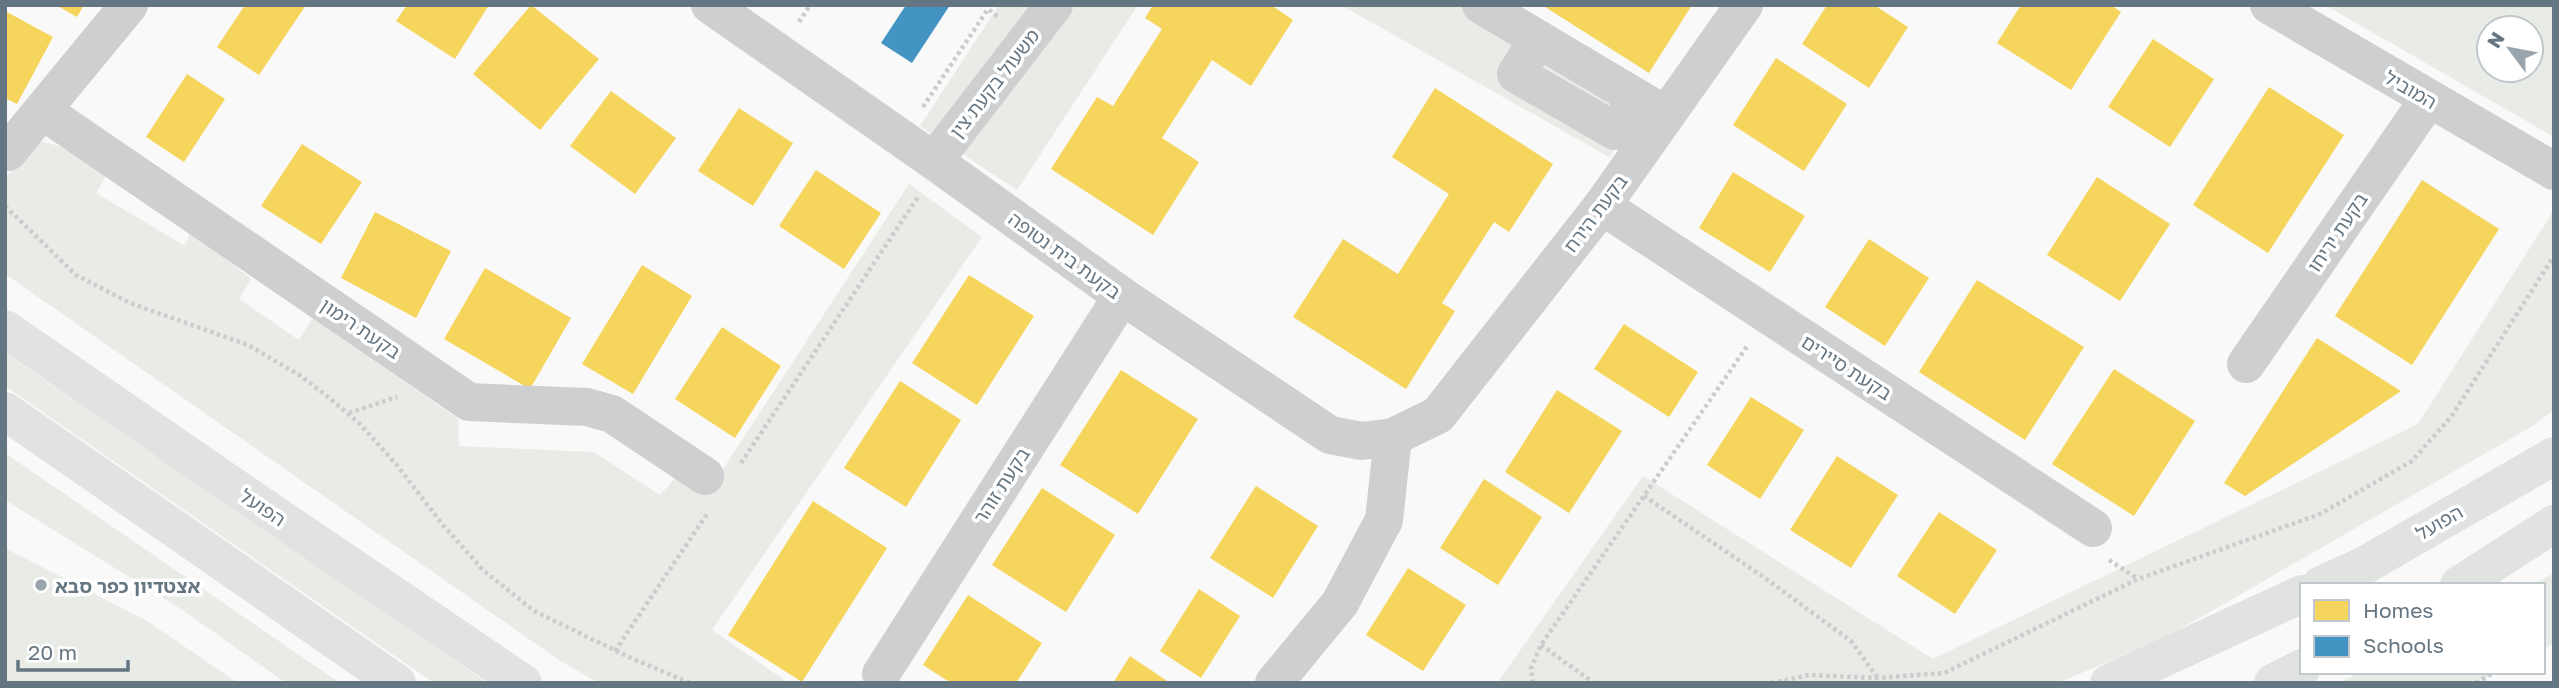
<svg xmlns="http://www.w3.org/2000/svg" width="2559" height="688" viewBox="0 0 2559 688" font-family="'Golos Text','Noto Sans Hebrew',sans-serif">
	<rect width="100%" height="100%" fill="#f9f9f9"/>
	<!-- green -->
	<g fill="#e8ebe6" fill-rule="evenodd">
		<path d="M999,5H1138L1017,190L920,126Z"/>
		<path d="M1341,5H1516L1659,90L1609,157Z"/>
		<path d="M2325,5H2554V137ZM2531,28V70H2489V28Z"/>
		<path d="M38,141L73,149L109,171L96,193L185,246L191,231L251,279L239,299L299,340L313,317L458,419L459,446L594,452L660,495L677,476L706,495L909,184L982,237L712,630L789,683H599L562,662L5,274V174L8,175Z"/>
		<path d="M2552,213L2554,410L2531,427L2168,636L2058,683H1504L1500,679L1643,476L1933,659L2418,424Z"/>
		<path d="M5,353L451,657L487,683H434L5,386Z"/>
		<path d="M5,453L340,683H286L181,609L5,500Z"/>
		<path d="M5,548L147,621L238,683H5Z"/>
		<path d="M2554,573V643L2543,649V585H2532Z"/>
		<path d="M2360,672H2497L2476,683H2339Z"/>
	</g>
	<!-- homes -->
	<g fill="#f6d55c">
		<path d="M56,5H84L77,17Z"/>
		<path d="M245,5H306L259,75L217,47Z"/>
		<path d="M407,5H489L455,59L396,21Z"/>
		<path d="M531,5L599,59L540,130L473,74Z"/>
		<path d="M1153,5H1271L1293,20L1251,86L1212,60L1162,138L1199,162L1153,235L1051,169L1097,97L1113,106L1162,29L1145,18Z"/>
		<path d="M1542,5H1692L1649,73Z"/>
		<path d="M1827,5H1874L1908,27L1869,88L1802,44Z"/>
		<path d="M2021,5H2111L2121,12L2071,90L1997,43Z"/>
		<path d="M5,11L53,37L17,104L5,98Z"/>
		<path d="M2153,39L2214,79L2170,147L2108,107Z"/>
		<path d="M1776,58L1847,104L1804,171L1733,125Z"/>
		<path d="M187,74L225,99L184,162L146,137Z"/>
		<path d="M2269,87L2344,135L2268,253L2193,205Z"/>
		<path d="M1435,88L1553,164L1509,232L1494,222L1442,303L1455,311L1406,389L1293,317L1343,239L1398,274L1449,194L1392,157Z"/>
		<path d="M611,91L676,138L635,194L570,146Z"/>
		<path d="M739,108L793,143L753,206L698,171Z"/>
		<path d="M302,144L362,182L321,244L261,206Z"/>
		<path d="M816,170L881,213L844,269L779,226Z"/>
		<path d="M1733,172L1805,216L1770,272L1699,228Z"/>
		<path d="M2097,177L2170,224L2120,301L2047,255Z"/>
		<path d="M2422,180L2499,229L2412,365L2335,316Z"/>
		<path d="M375,212L451,251L416,318L341,278Z"/>
		<path d="M1869,239L1929,278L1885,346L1825,307Z"/>
		<path d="M642,265L692,296L633,394L582,364Z"/>
		<path d="M485,268L571,318L530,389L444,339Z"/>
		<path d="M969,275L1034,316L977,405L912,363Z"/>
		<path d="M1977,280L2084,347L2025,440L1919,372Z"/>
		<path d="M1624,324L1698,372L1669,417L1594,369Z"/>
		<path d="M722,327L781,366L735,438L675,399Z"/>
		<path d="M2317,338L2401,391L2245,496L2224,483Z"/>
		<path d="M2114,369L2195,421L2134,516L2052,464Z"/>
		<path d="M1121,370L1198,419L1138,514L1060,465Z"/>
		<path d="M900,381L961,420L906,507L844,468Z"/>
		<path d="M1557,390L1622,431L1569,513L1505,472Z"/>
		<path d="M1751,397L1804,430L1760,499L1707,465Z"/>
		<path d="M1837,456L1898,495L1851,568L1790,530Z"/>
		<path d="M1484,479L1542,517L1498,585L1440,548Z"/>
		<path d="M1256,486L1318,526L1273,598L1210,558Z"/>
		<path d="M1042,488L1115,535L1066,612L992,565Z"/>
		<path d="M813,501L887,548L802,682L728,635Z"/>
		<path d="M1939,512L1997,550L1955,614L1897,576Z"/>
		<path d="M1408,568L1466,605L1423,671L1366,635Z"/>
		<path d="M1199,589L1240,616L1201,678L1160,651Z"/>
		<path d="M968,595L1042,643L1016,683H951L923,665Z"/>
		<path d="M1130,656L1170,683H1113Z"/>
	</g>
	<!-- schools -->
	<path fill="#4393c3" d="M906,5H950L912,63L881,43Z"/>
	<g fill="none" stroke-linecap="round" stroke-linejoin="round">
		<!-- path -->
		<g stroke="#cbcccd" stroke-width="4.5" stroke-dasharray="3.5 3.5" stroke-linecap="butt">
			<path d="M799,22L810,5"/>
			<path d="M923,107L988,9L999,18"/>
			<path d="M5,206L76,275L130,303L248,345L301,376L328,397L360,424L396,464L443,525L483,570L534,611L631,658L690,683"/>
			<path d="M349,413L397,397"/>
			<path d="M741,463L918,197"/>
			<path d="M1644,496L1765,578L1851,641L1877,677"/>
			<path d="M2109,560L2138,579"/>
			<path d="M1541,645L1594,683"/>
			<path d="M615,651L707,514"/>
			<path d="M1533,683L1531,668L1541,645L1748,345"/>
			<path d="M1771,683L1809,675L1878,678L1944,673L2138,579L2320,514L2412,461L2451,417L2554,256"/>
			<path d="M2476,683L2495,672"/>
		</g>
		<!-- minor -->
		<g stroke="#cecfd0" stroke-width="38">
			<path d="M710,5L934,161L1122,296L1330,435L1362,441L1393,437L1438,415L1602,206L1744,5"/>
			<path d="M1481,5L1666,115"/>
			<path d="M2269,5L2554,171"/>
			<path d="M1538,39L1516,74L1615,131L1637,98"/>
			<path d="M43,111L469,402L587,407L612,414L705,476"/>
			<path d="M5,150L8,152L129,5"/>
			<path d="M934,161L1054,5"/>
			<path d="M1602,206L2093,528"/>
			<path d="M2246,364L2428,100"/>
			<path d="M881,674L1122,296"/>
			<path d="M1274,683L1340,603L1384,520L1393,437"/>
		</g>
		<!-- major -->
		<g stroke="#e1e2e2" stroke-width="38">
			<path d="M5,329L256,502L523,683"/>
			<path d="M5,411L397,683"/>
			<path d="M2321,585L2365,565L2554,456"/>
			<path d="M2459,585L2554,524"/>
			<path d="M2109,683L2302,594"/>
			<path d="M2273,683L2302,668"/>
		</g>
	</g>
	<!-- markers -->
	<circle fill="#99a4ac" stroke="#fff" stroke-width="2.5" cx="41" cy="585" r="7"/>
	<g text-anchor="middle" dominant-baseline="central" stroke-width="7" stroke-linejoin="round" paint-order="stroke">
		<!-- street labels -->
		<g font-size="19" fill="#657683" stroke="#fff">
			<text transform="translate(994 83) rotate(-52)">משעול בקעת צין</text>
			<text transform="translate(2411 89) rotate(30)">המוביל</text>
			<text transform="translate(1595 213) rotate(-53)">בקעת הירח</text>
			<text transform="translate(2337 232) rotate(-56)">בקעת יריחו</text>
			<text transform="translate(1065 255) rotate(36)">בקעת בית נטופה</text>
			<text transform="translate(361 328) rotate(34)">בקעת רימון</text>
			<text transform="translate(1847 367) rotate(33)">בקעת סיירים</text>
			<text transform="translate(1001 485) rotate(-57)">בקעת זוהר</text>
			<text transform="translate(263 507) rotate(34)">הפועל</text>
			<text transform="translate(2439 522) rotate(-30)">הפועל</text>
		</g>
		<!-- poi labels -->
		<g font-size="19" font-weight="bold" fill="#657683" stroke="#fff" text-anchor="start">
			<text x="55" y="585">אצטדיון כפר סבא</text>
		</g>
	</g>
	<!-- border -->
	<rect width="2559" height="688" fill="none" stroke="#657683" stroke-width="14"/>
	<!-- legend -->
	<rect x="2300" y="583" width="245" height="91" fill="#ffffff" stroke="#c1c8cd" stroke-width="2"/>
	<rect x="2314" y="600" width="35" height="21" fill="#f6d55c" stroke="#c1c8cd" stroke-width="2"/>
	<text x="2363" y="618" font-size="21" fill="#657683">Homes</text>
	<rect x="2314" y="636" width="35" height="21" fill="#4393c3" stroke="#c1c8cd" stroke-width="2"/>
	<text x="2363" y="653" font-size="21" fill="#657683">Schools</text>
	<!-- north arrow -->
	<g transform="translate(2510 49) rotate(302)"><circle r="33" fill="#ffffff" stroke="#c1c8cd" stroke-width="2"/>
	<path d="M0-5L12 26L0 18L-12 26Z" fill="#99a4ac"/>
	<text y="-10" font-size="19" font-weight="bold" text-anchor="middle" fill="#657683">N</text>
	</g>
	<!-- scale -->
	<path d="M18 660v10h110v-10" fill="none" stroke="#657683" stroke-width="3.5"/>
	<text x="28" y="660" font-size="21" fill="#657683" stroke="#ffffff" stroke-width="5" paint-order="stroke">20 m</text>
</svg>
